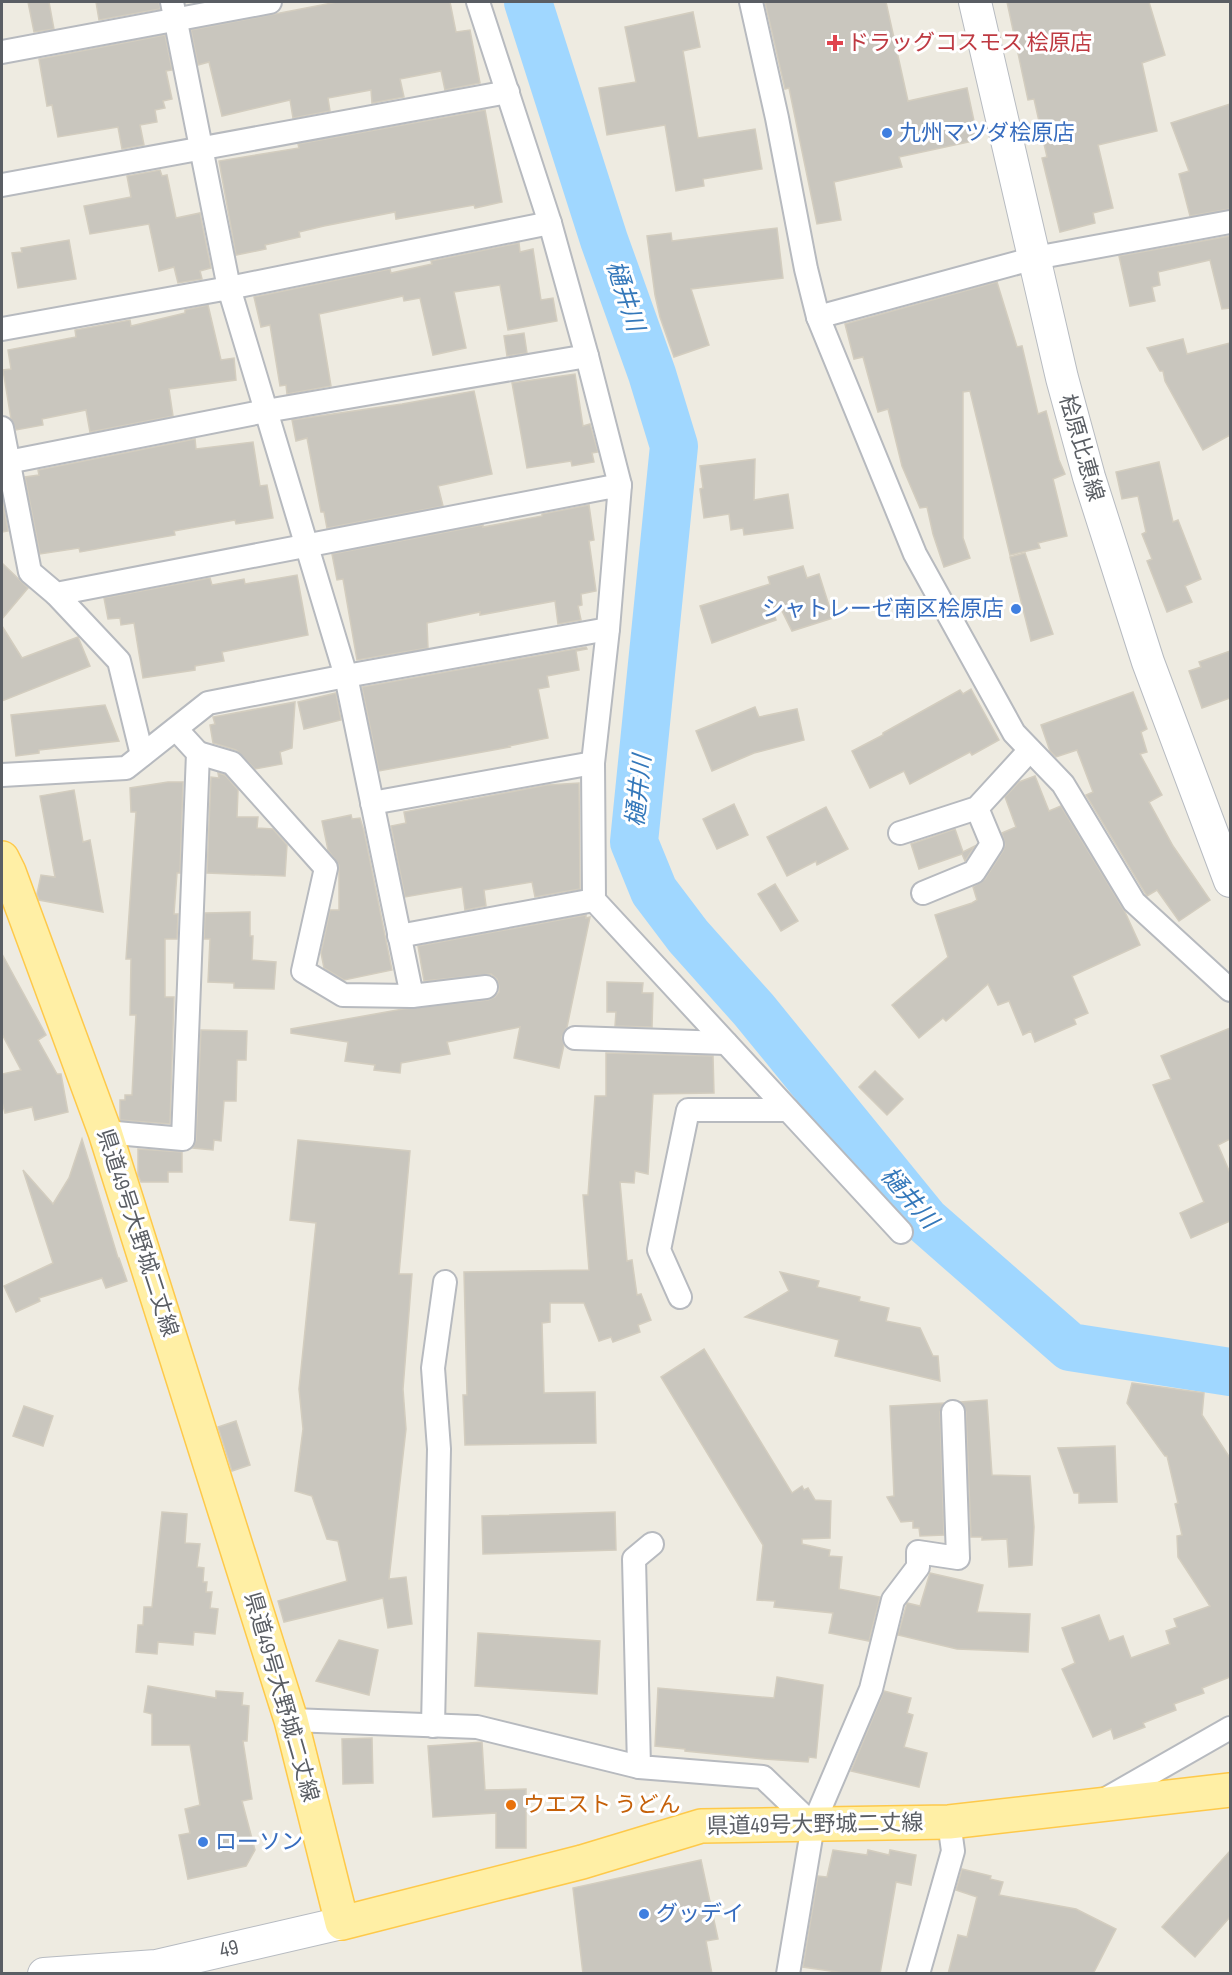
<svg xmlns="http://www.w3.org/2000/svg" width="1232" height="1975" viewBox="0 0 1232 1975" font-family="'Sofia Sans Condensed','Noto Sans JP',sans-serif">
	<rect width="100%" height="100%" fill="#eeebe1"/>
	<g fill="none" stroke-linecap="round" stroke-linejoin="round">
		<!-- river -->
		<path stroke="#a0d7ff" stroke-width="48" d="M528,2L604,240L652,374L674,446L634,842L654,891L688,936L754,1010L925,1220L1070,1347L1230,1372"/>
	</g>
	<!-- building -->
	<g fill="#c9c6be" stroke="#d3cdbf" stroke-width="1.5">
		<path d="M28,2H49L54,29L34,32Z"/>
		<path d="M96,2H159L160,9L99,20Z"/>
		<path d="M337,2H450L456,32L470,30L480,83L445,90L441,71L400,79L404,97L372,103L371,90L328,98L330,111L293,118L290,100L222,116L209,62L198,65L191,30Z"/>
		<path d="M765,2H886L908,101L967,88L978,140L899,157L902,167L834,182L841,220L817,224L789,88L785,89Z"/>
		<path d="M1007,2H1149L1165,55L1142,63L1157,131L1098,145L1113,208L1093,213L1095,223L1060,232L1042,158L1047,157L1034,99L1028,100Z"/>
		<path d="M693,12L700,47L683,51L698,138L755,129L762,169L703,179L704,186L676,191L665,125L607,135L599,88L636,82L625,27Z"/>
		<path d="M165,35L172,70L166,71L172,99L163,101L165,108L155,110L157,122L140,125L144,145L122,149L118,127L58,137L52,105L47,106L39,59Z"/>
		<path d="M1230,104V209L1190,216L1179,174L1189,171L1171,123Z"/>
		<path d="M485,110L502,202L475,208L474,205L396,219L395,212L324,226L299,232L300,237L265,245L266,249L236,255L219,161L299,148L298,144Z"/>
		<path d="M160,170L162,176L167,175L176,218L200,213L211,268L200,271L202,279L178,283L174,267L159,271L149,224L90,234L84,206L131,197L127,176Z"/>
		<path d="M777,228L783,278L691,289L709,345L674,357L660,317L655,295L647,236L671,233L672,241Z"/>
		<path d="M1230,236V308L1222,309L1210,260L1158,272L1160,285L1152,287L1155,301L1130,306L1119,256Z"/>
		<path d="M69,240L76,279L18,288L12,253L22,252L21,248Z"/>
		<path d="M519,243L520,252L533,249L541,300L553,298L557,321L508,330L500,285L454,292L466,348L433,355L420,298L404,301L403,296L319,314L331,386L287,394L286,385L280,386L270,325L261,327L254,297L390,269L391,273L432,264L431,261Z"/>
		<path d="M997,282L1017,347L1022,346L1038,414L1046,411L1059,460L1065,474L1053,479L1067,536L1038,543L1040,548L1010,555L970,391L963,392V538L970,558L944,567L933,534L927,507L920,508L902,466L888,409L878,412L863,357L854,359L845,324Z"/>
		<path d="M208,305L221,360L234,358L236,380L169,389L173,416L90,432L86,410L42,419L43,425L16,430L11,419L3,370L11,369L8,350L76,337L75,330L130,320L131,326L185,313V310Z"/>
		<path d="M524,333L527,353L507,356L504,336Z"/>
		<path d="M1183,339L1187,354L1230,343V435L1203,450L1165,381L1163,371H1160L1147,348Z"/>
		<path d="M575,374L583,426L590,424L598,452L592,453L594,462L572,466L571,461L527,468L512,383Z"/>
		<path d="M474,391L492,474L438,486L443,506L327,528L324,512H321L307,438L296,441L292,420L402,404Z"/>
		<path d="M195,439L196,449L253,442L260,486L267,485L273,518L236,524L235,520L174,531L175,535L80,552L79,548L40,554L25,477L39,475L38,470Z"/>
		<path d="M755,459L754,500L788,494L793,528L744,535L743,528L731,530L729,514L704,518L700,489L703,488L700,466Z"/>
		<path d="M1159,462L1173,522L1178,520L1201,579L1185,586L1192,602L1167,612L1147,561L1152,559L1142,534L1146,532L1138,496L1122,499L1116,472Z"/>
		<path d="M2,496L8,531L2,532Z"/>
		<path d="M589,505L594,540L589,541L596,591L581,594L582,605L578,606L581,620L558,624L555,601L480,615V612L427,623L428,648L357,660L343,579L337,580L332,554L483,525V527L542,516V514Z"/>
		<path d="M1025,553L1053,634L1031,641L1010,557Z"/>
		<path d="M2,563L28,588L2,619Z"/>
		<path d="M803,566L807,578L819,574L833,618L792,631L782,611L774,614L776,620L712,643L700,606L770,584L768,577Z"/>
		<path d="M297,575L308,635L222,652L224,661L195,666V670L143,678L134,623L121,625L120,618L108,619L104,598L210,578L212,585L244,579L245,584Z"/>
		<path d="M2,626L22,658L78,637L90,666L2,701Z"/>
		<path d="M586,647L587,649L576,651L579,670L547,676L549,687L538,689L548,738L509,746L510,747L379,771L362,687Z"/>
		<path d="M1230,651V698L1202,708L1189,671L1201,667L1199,662Z"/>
		<path d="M971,689L999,740L972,755L970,752L910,784L904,771L870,788L852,751L883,735V733L960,690L963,694Z"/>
		<path d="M1133,692L1147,729L1141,732L1147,752L1140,754L1162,795L1149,802L1173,846L1210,900L1179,921L1157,890L1147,896L1145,893L1086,795L1093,792L1077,750L1056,757L1050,751L1041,725Z"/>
		<path d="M336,693L341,720L304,729L298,702Z"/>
		<path d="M295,702L292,748L280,752L282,764L255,769L236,750L213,743L210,725L215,724L213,717Z"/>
		<path d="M105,705L119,741L39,750V753L16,756L11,715Z"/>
		<path d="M755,707L759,717L797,709L804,740L754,753L712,771L696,731Z"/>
		<path d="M218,773L225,775L238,790L237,817H258L257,828L273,829L287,845L285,876L207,873L211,777L219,778Z"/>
		<path d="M1035,776L1049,811L1061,806L1125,912L1140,945L1072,976L1088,1013L1074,1019L1076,1024L1035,1042L1031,1031L1023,1035L1009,1001L998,1005L988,984L946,1021L943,1018L919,1038L892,1005L948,957L935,915L972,903L977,900L973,887L985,879L1003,851L1005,845L1002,833L1016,827L1005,797L1019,782Z"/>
		<path d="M168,782H183L180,873H177L174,914H178L177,939H165V997H174L170,1124L120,1120V1100H125V1095H132L136,1015H130L131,959H126L136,812H131L130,788Z"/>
		<path d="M579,783L580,889L535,897L532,882L484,890L486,906L465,910L462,887L405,897L391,826L406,823L404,812L547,785Z"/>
		<path d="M74,790L83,842L90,840L103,912L39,900L37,894L41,875L55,877L40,796Z"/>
		<path d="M734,804L748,835L717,849L703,819Z"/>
		<path d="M826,807L848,849L817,865L816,861L787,876L767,837Z"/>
		<path d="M351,815L352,819L360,818L364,831L392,970L344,980L324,968L321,953L330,910H339V865L328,850L322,821Z"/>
		<path d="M955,829L963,852L975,846L965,861L962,854L919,869L911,844Z"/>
		<path d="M775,884L798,921L781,931L758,894Z"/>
		<path d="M250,912V936H253L252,960L276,962L274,989L234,988V983L208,982L210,939H204L205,913Z"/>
		<path d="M586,915V918L590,917L567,1027L562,1037L564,1045L559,1068L514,1058L520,1027L447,1042L450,1054L401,1063L400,1073L374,1070L375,1065L345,1061L348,1042L291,1033V1029L403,1009L488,1000L495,997L499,992V986L497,979L491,974L424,981L418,946Z"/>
		<path d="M2,954L46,1035L38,1040L57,1074H61L68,1112L35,1120L32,1107L5,1113L2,1102V1074L21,1070L2,1034Z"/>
		<path d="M607,982L643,983L642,993H653L652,1027L615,1026L616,1012H607Z"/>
		<path d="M1230,1028V1139L1218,1145L1230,1173V1221L1191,1238L1180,1213L1204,1202L1153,1085L1171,1079L1161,1056Z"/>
		<path d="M201,1030L247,1031L246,1060H237L236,1101H224L221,1141L214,1140L213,1150L193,1148L196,1140Z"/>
		<path d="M606,1053L713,1056L714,1093L653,1094L648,1174L635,1171L634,1183L620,1182L627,1261L632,1260L637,1295L641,1294L651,1320L638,1325L640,1332L613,1342L611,1337L599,1341L584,1303H550V1322L542,1323L544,1393L595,1392L596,1443L465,1445L463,1395H467L464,1272L589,1270L583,1195H588L595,1096H606Z"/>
		<path d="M875,1071L903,1099L887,1115L859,1087Z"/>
		<path d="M82,1139L118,1258H119L127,1281L106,1288L102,1278L39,1298L40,1301L16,1312L4,1286L53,1263L23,1170L53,1204L69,1178Z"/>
		<path d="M298,1140L410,1151L399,1274H412L403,1389L406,1429L389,1579L406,1577L412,1624L388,1628L383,1598L284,1622L278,1601L347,1581L338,1541L327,1539L312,1496L295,1491L303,1429L299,1389L316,1223L290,1220Z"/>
		<path d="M138,1149L182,1152V1172H168V1182H141L138,1175Z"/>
		<path d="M780,1272L819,1281L817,1287L860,1297L859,1301L889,1308L886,1321L920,1328L933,1356H938L940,1381L835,1356L839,1340L745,1317L789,1291Z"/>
		<path d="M704,1349L792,1493L802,1486L804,1490L808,1488L815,1500L831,1501L830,1538L802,1539V1544L830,1550L829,1556L842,1557L839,1589L880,1597L869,1641L829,1633L833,1613L774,1607L775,1601L757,1600L763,1545L661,1377Z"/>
		<path d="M1132,1383L1204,1393L1202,1415L1230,1458V1677L1202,1688L1204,1693L1174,1704L1176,1710L1143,1723L1145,1727L1114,1739L1111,1729L1093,1737L1062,1669L1075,1663L1062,1628L1099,1615L1109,1641L1123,1636L1131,1658L1170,1644L1166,1631L1177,1627L1174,1619L1210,1606L1178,1557L1177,1536L1182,1535L1175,1504L1178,1503L1167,1456H1165L1127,1403Z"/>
		<path d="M987,1400L992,1475L1030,1476L1034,1527L1032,1565L1009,1567L1007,1539L982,1540V1537H971L966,1412L961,1402Z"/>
		<path d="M944,1403L940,1412L944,1535L920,1536L919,1528H913V1521L901,1522L887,1497L894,1496L890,1406Z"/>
		<path d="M24,1406L53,1416L43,1446L13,1436Z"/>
		<path d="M236,1421L250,1465L232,1471L218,1427Z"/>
		<path d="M1115,1446L1117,1502L1079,1503V1493H1074L1058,1448Z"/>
		<path d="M162,1512L187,1514L185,1543L200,1544L197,1567L204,1568L203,1582H207L206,1592H212L210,1608L218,1609L215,1634L194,1632L193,1645L158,1642L157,1654L136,1652L138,1625H143L144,1607H152Z"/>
		<path d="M615,1512L616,1550L483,1554L482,1516Z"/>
		<path d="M930,1573L983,1585L977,1612L1030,1614L1028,1652L957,1649L898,1635L907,1603L920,1606Z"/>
		<path d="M478,1633L600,1641L597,1694L475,1686Z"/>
		<path d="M339,1640L378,1650L369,1695L316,1681Z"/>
		<path d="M777,1677L823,1685L816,1758L809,1757L808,1762L764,1759L685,1751V1749L655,1746L658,1688L774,1698Z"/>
		<path d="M148,1686L216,1698V1691L243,1693L242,1705L249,1706L247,1741H243L252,1799L242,1801L255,1850L246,1866L188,1879L179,1835L190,1833L185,1809L200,1805L190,1745H152V1714L144,1712Z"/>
		<path d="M884,1691L911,1698L907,1713L913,1715L904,1747L927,1753L919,1787L851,1771Z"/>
		<path d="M372,1738L373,1783L343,1784L342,1739Z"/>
		<path d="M482,1742L485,1790L526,1789V1848H496V1813L433,1817L428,1746Z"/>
		<path d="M833,1850L867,1855L868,1850L889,1855L890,1850L916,1855L911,1885L896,1882L880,1974H851L803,1967L818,1876L827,1877Z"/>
		<path d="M1230,1851V1917L1195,1957L1162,1927Z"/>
		<path d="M701,1860L718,1939L706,1941L712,1974H583L573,1888Z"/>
		<path d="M962,1869L991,1876L990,1879L1003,1882L999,1895L1076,1909L1116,1929L1093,1974H948L958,1935L967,1937L977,1897L956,1890Z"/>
	</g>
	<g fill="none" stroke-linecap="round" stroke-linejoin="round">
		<!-- street casing -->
		<g stroke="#b7babf" stroke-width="26">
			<g id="street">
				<path d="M172,2L229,288L550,223"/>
				<path d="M751,2L777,118L806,269L818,317L915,554L1014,733L1063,784L1134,902L1230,990"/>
				<path d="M2,52L270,2"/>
				<path d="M2,185L508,92"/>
				<path d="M818,317L1035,258L1230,222"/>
				<path d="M2,329L229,288L346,676L412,996L486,987"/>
				<path d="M587,356L620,485"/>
				<path d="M2,428L30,572L56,594L620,485L608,629L346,676L208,703L126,768L2,775"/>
				<path d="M8,462L266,411L587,356L550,223L478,2"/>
				<path d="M56,594L119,661L142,755"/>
				<path d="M608,629L593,763L594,900L901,1232"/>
				<path d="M198,753L232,763L326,868L303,971L343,995L412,996"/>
				<path d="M372,803L593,763"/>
				<path d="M900,833L977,808L1030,750"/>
				<path d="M923,893L974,872L992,844L977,808"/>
				<path d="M399,936L594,900"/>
				<path d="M575,1038L726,1043"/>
				<path d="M105,1132L183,1139L198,753L176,729"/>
				<path d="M680,1297L659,1250L688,1110H788"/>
				<path d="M652,1544L634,1559L639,1767L763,1777L813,1825"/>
				<path d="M291,1720L477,1727L639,1767"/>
				<path d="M433,1726L439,1449L433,1368L445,1282"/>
				<path d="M1104,1800L1230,1728"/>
				<path d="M788,1974L813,1825L871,1689L893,1600L918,1567V1552L958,1558L953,1412"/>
				<path d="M918,1974L953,1851L949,1822"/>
			</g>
		</g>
		<!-- secondary casing -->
		<g stroke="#b7bbc1" stroke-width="34">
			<g id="secondary">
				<path d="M975,2L1062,378L1089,477L1148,662L1230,881"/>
				<path d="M44,1974L156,1966L342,1923"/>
			</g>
		</g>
		<!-- primary casing -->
		<g stroke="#fec94a" stroke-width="36">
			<path id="primary" d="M2,858L9,872L105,1132L291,1720L342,1923L582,1862L701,1826L949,1822L1230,1790"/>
		</g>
		<!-- street -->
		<use href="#street" stroke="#fff" stroke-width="22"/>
		<!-- secondary -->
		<use href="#secondary" stroke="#fff" stroke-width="32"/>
		<!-- primary -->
		<use href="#primary" stroke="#ffefa5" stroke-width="33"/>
	</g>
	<!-- markers -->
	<path fill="#e0444e" stroke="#fff" stroke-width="2" d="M832 34h6v6h6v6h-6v6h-6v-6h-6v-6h6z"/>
	<g fill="#3f7fe0" stroke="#fff" stroke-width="2">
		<circle cx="887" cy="133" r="6"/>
		<circle cx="1016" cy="609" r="6"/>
		<circle cx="203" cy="1842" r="6"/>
		<circle cx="644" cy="1914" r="6"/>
	</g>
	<circle fill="#e8710a" stroke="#fff" stroke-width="2" cx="511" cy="1805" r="6"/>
	<g text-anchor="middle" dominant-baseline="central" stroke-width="6" stroke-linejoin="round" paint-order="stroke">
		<!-- health labels -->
		<g font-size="22" fill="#be3a42" stroke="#fff" text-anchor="start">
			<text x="847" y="43">ドラッグコスモス 桧原店</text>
		</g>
		<!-- shop labels -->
		<g font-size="22" fill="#366cbe" stroke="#fff" text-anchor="start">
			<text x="899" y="133">九州マツダ桧原店</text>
			<text x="1004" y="609" text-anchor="end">シャトレーゼ南区桧原店</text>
			<text x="215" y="1842">ローソン</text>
			<text x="656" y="1914">グッデイ</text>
		</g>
		<!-- street labels -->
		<g font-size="22" fill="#5a5e64" stroke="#fff">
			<text transform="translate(1081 448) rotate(74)">桧原比恵線</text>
			<text transform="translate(137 1233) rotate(72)">県道49号大野城二丈線</text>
			<text transform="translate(281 1697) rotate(74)">県道49号大野城二丈線</text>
			<text transform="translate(815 1825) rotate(-1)">県道49号大野城二丈線</text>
			<text transform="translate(229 1949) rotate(-13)">49</text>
		</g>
		<!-- food labels -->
		<g font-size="22" fill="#c56008" stroke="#fff" text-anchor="start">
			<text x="523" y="1805">ウエスト うどん</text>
		</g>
		<!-- water labels -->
		<g font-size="24" font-style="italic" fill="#3478ba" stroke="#fff">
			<text transform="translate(625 296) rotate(72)">樋井川</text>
			<text transform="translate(639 791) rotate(-84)">樋井川</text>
			<text transform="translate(909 1198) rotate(49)">樋井川</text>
		</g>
	</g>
	<!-- border -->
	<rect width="1232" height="1975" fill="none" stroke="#5a5e64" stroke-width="6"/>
</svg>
